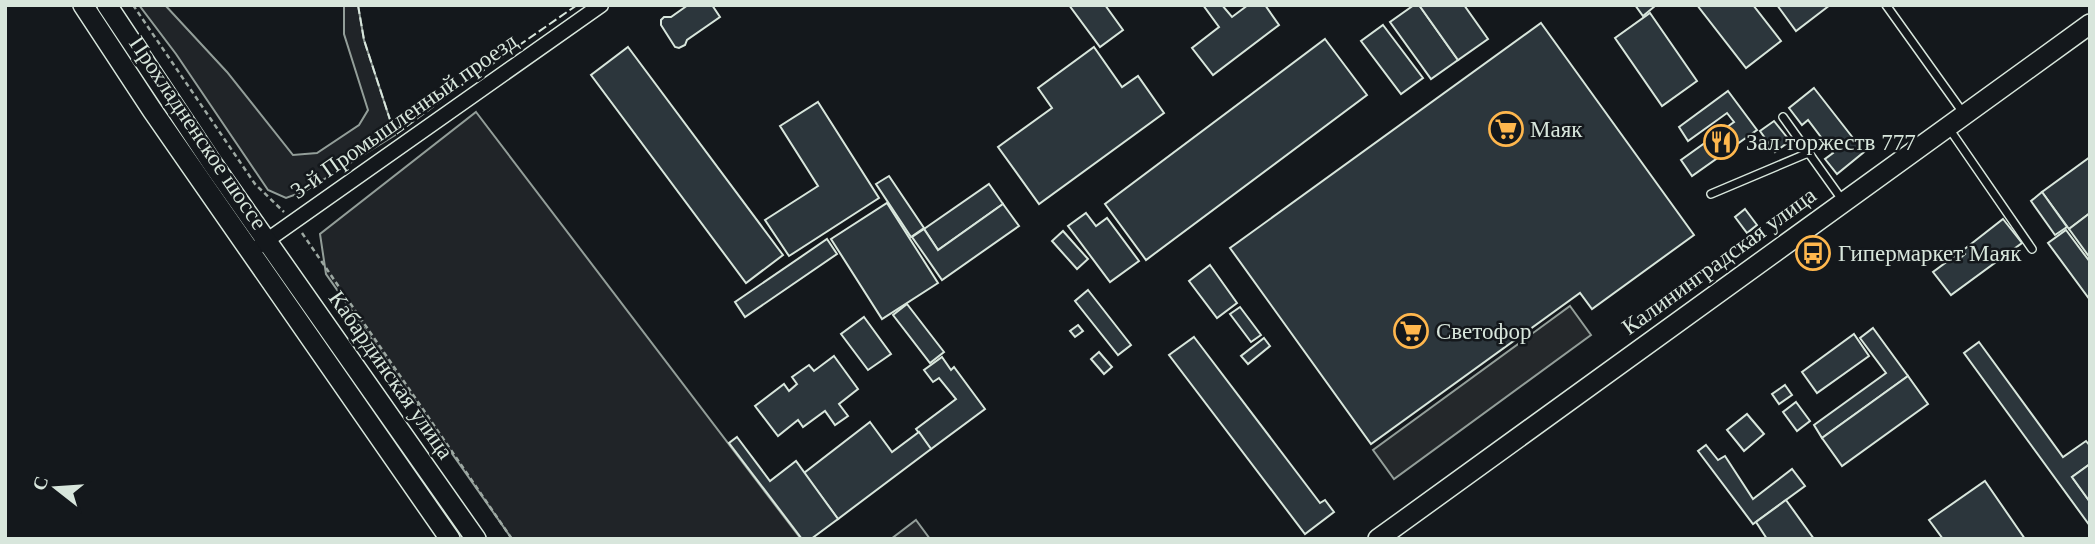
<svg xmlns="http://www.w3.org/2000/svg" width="2095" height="544" viewBox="0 0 2095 544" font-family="'Times New Roman',serif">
	<rect width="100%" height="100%" fill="#14181c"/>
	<!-- green -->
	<g fill="#202428" stroke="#939e99" stroke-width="2">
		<path d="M139,5H165L227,72L293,155L317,153L359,125L368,110L344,34V5H358L364,40L395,135L305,191L286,198L268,190L176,54Z"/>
		<path d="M476,112L801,539H512L326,274L320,234Z"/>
	</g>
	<!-- parking -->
	<g fill="#24282b" stroke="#939e99" stroke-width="2">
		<path d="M1570,306L1591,335L1394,479L1373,450Z"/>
		<path d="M916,520L930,539H891Z"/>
	</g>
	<!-- building -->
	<g fill="#2c363c" stroke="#d8e6dc" stroke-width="2">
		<path d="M688,5H712L720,17L687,40L685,45L679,48L675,47L661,25V20L664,17H671Z"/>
		<path d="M1069,5H1105L1123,30L1100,47Z"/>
		<path d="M1203,5H1222L1232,17L1248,5H1265L1279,25L1213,75L1192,48L1219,27Z"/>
		<path d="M1414,5H1419L1458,60L1431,79L1390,22Z"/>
		<path d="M1419,5H1464L1488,39L1458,60Z"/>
		<path d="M1635,5H1654L1655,6L1643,16Z"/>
		<path d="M1697,5H1753L1781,41L1746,68Z"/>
		<path d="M1777,5H1830L1796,31Z"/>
		<path d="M1650,13L1697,81L1662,106L1615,38Z"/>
		<path d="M1541,23L1694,235L1592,309L1580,293L1371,444L1230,248Z"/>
		<path d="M1383,25L1423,78L1401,94L1361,41Z"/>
		<path d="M1325,39L1367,95L1146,260L1105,204Z"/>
		<path d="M628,47L783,255L746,283L591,75Z"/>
		<path d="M1094,47L1122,87L1138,76L1164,113L1039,204L998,147L1052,108L1038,88Z"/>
		<path d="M1814,88L1864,152L1837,174L1825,159L1833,153L1808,120L1802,125L1789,108Z"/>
		<path d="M1728,91L1757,130L1692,176L1681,160L1734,122L1727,113L1688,141L1679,127Z"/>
		<path d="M818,102L879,198L789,256L765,220L818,186L780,126Z"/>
		<path d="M1774,121L1790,141L1775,152L1760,131Z"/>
		<path d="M2090,157V213L2069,229L2042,192Z"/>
		<path d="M889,176L924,228L911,237L876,184Z"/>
		<path d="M989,184L1003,204L938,250L924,229Z"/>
		<path d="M2042,192L2067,227L2055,235L2031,201Z"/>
		<path d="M887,203L938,283L882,319L831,239Z"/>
		<path d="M1003,204L1019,226L942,280L912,237L924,229L938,250Z"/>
		<path d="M1745,209L1757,225L1747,233L1735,217Z"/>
		<path d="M1086,213L1096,226L1107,218L1139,261L1110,282L1068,226Z"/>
		<path d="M2090,213V258L2069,229Z"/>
		<path d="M2003,219L2022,243L1951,295L1933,272L1956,255L1959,259L1965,254L1962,251Z"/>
		<path d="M2066,230L2090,262V300L2048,243Z"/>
		<path d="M1063,231L1088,259L1077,269L1052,241Z"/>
		<path d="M827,239L837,254L745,317L735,302Z"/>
		<path d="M1210,265L1237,303L1217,318L1189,281Z"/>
		<path d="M1088,290L1131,345L1118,355L1075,301Z"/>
		<path d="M907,304L944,352L930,363L893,315Z"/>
		<path d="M1240,307L1261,335L1251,342L1230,314Z"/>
		<path d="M864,317L891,354L868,370L841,334Z"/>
		<path d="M1078,325L1083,331L1075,337L1070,331Z"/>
		<path d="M1873,328L1908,376L1822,438L1814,425L1886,373L1860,338Z"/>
		<path d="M1854,334L1869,356L1817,393L1802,372Z"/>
		<path d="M1194,337L1320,503L1325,500L1334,512L1305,534L1169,355Z"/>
		<path d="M1264,338L1270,346L1248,364L1241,356Z"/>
		<path d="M1979,342L2063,457L2086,441L2090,446V464L2072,477L2090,502V526L1964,353Z"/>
		<path d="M1099,352L1112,367L1104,374L1091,359Z"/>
		<path d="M834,356L858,389L839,404L848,416L835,425L825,411L803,427L798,420L778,436L755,406L784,384L789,391L797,384L792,377L809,365L814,371Z"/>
		<path d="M942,357L951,370L954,367L985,409L931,449L916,429L956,399L939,378L933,382L924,370Z"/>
		<path d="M1908,376L1928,404L1842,466L1822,438Z"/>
		<path d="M1785,385L1792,395L1779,404L1772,394Z"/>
		<path d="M1796,402L1810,421L1797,431L1783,412Z"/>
		<path d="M1747,414L1764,434L1744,451L1727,430Z"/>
		<path d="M870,422L892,452L919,432L931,449L838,519L804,473Z"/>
		<path d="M737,437L770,481L796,461L838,519L811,539H802L729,443Z"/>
		<path d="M1706,445L1718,460L1725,456L1753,499L1792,469L1805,486L1753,524L1698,451Z"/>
		<path d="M2090,464V502L2072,477Z"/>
		<path d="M1985,481L2025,539H1943L1929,520Z"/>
		<path d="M1786,500L1814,539H1767L1756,522Z"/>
	</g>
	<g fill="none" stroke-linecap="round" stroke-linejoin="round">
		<!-- lane casing -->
		<g stroke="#d8e6dc" stroke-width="10">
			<g id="lane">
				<path d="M1886,5L1964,114"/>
				<path d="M1783,117L1843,201"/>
				<path d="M1948,127L2032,249"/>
				<path d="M1711,194L1808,153"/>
			</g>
		</g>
		<!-- street casing -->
		<g stroke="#d8e6dc" stroke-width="17">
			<path id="street" d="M259,246L601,5"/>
		</g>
		<!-- secondary casing -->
		<g stroke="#d8e6dc" stroke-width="22">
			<g id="secondary">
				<path d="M83,5L152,110L450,539"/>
				<path d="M107,5L212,163L476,539"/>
				<path d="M1378,539L2090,24"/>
			</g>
		</g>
		<!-- path -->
		<g stroke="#9da8a2" stroke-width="2.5" stroke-dasharray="5 3.5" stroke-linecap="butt">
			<path d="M133,5L255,184L284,212"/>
			<path d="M302,233L512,539"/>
		</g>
		<!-- lane -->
		<use href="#lane" stroke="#14181c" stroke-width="7"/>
		<!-- street -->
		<use href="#street" stroke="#14181c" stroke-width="14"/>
		<!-- secondary -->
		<use href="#secondary" stroke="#14181c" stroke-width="19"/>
		<!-- fence -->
		<path stroke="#d8e6dc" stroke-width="2" stroke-dasharray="9 3.5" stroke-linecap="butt" d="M358,5L364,40L395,135L462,85L577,5"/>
	</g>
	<!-- icons -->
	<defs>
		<g id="supermarket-ring" transform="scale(1.75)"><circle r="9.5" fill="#14181c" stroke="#ffb74d" stroke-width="1.5"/><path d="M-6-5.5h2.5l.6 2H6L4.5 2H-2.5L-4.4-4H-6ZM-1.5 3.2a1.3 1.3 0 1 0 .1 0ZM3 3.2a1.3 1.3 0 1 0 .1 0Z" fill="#ffb74d"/></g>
		<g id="restaurant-ring" transform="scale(1.75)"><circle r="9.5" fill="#14181c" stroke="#ffb74d" stroke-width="1.5"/><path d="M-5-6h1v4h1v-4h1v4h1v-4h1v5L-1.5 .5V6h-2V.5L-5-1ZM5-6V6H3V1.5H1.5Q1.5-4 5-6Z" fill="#ffb74d"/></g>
		<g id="bus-ring" transform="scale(1.75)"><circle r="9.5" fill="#14181c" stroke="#ffb74d" stroke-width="1.5"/><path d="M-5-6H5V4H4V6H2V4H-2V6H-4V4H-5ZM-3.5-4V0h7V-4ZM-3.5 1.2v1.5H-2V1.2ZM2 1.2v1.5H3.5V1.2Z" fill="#ffb74d"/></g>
	</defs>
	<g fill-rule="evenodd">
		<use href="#supermarket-ring" x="1506" y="129"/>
		<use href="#restaurant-ring" x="1721" y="142"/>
		<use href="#bus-ring" x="1813" y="253"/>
		<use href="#supermarket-ring" x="1411" y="331"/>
	</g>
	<g text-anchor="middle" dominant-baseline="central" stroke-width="5" stroke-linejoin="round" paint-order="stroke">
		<!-- street labels -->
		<g font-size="23" fill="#d8e6dc" stroke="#14181c">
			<text transform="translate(404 116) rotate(-35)">3-й Промышленный проезд</text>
			<text transform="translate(198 133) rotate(56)">Прохладненское шоссе</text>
			<text transform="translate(1719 261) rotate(-36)">Калининградская улица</text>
			<text transform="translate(391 375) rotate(55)">Кабардинская улица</text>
		</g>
		<!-- poi labels -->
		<g font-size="23" fill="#d8e6dc" stroke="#14181c" text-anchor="start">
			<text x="1530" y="129">Маяк</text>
			<text x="1746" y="142">Зал торжеств 777</text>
			<text x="1838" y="253">Гипермаркет Маяк</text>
			<text x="1436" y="331">Светофор</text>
		</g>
	</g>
	<!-- border -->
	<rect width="2095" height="544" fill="none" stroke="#d8e6dc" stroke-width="14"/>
	<!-- north arrow -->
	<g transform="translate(56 488) rotate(287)" stroke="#14181c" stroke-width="5" paint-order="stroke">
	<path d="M0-5L12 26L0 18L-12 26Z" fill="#d8e6dc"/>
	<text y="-10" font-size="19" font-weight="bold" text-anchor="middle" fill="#d8e6dc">С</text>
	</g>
</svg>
